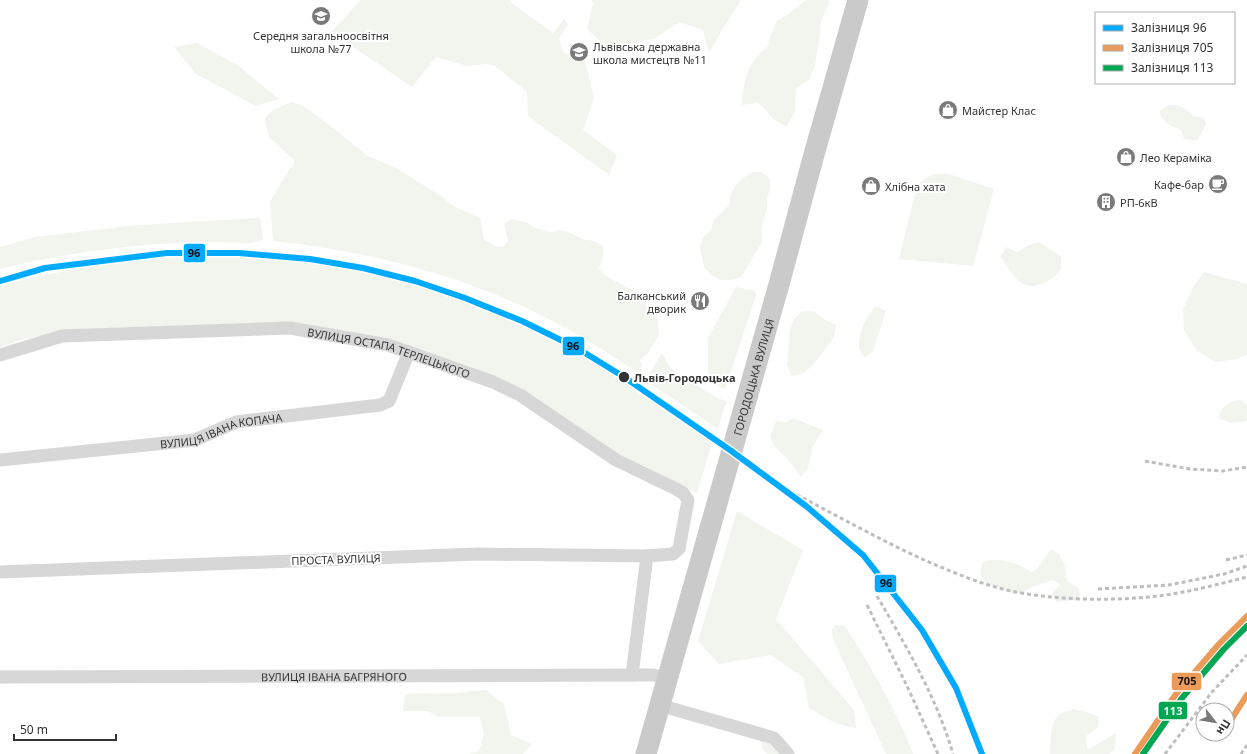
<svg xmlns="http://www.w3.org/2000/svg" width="1247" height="754" viewBox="0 0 1247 754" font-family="'Noto Sans',sans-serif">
	<rect width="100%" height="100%" fill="#fff"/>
	<!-- green -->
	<g fill="#f1f5ed">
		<path d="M361,0H510V2L553,33L564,19L568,25L559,38L563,53L584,57L594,98L583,130L617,155L609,175L528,116L527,92L495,66L487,64L467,66L436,57L412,87L331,32Z"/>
		<path d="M591,0H741L724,27L709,52L703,30L679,22L656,38L631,44L621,42L605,46L587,29L593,4Z"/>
		<path d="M806,0H828L830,3L821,20L819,42L815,65L809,80L796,88L795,112L786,127L773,119L767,111L758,103L742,105C743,90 745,72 754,60C759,54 765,49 770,44L768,43L777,21L786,16Z"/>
		<path d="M197,43L236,64L279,99L256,106L196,74L174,47Z"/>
		<path d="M292,102L303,106L320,118L368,156L398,169L438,194L455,207L480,218L484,240L495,246L503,247L508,241L504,224L511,219L526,222L535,228L551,232L562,230L573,234L582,239L594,241L603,246V257L599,268L606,276L634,291L648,308L657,314L659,335L647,354L639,361L642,363L640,371L639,373C608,353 577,333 545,317C460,274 367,251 273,241L270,202L290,168L294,166V160L269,137L266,126L265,118L273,110Z"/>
		<path d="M1168,105H1177L1186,109L1193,116L1204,118L1206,124L1197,141L1184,139L1181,130C1171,126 1164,124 1159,112Z"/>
		<path d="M752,172H762L770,179V189L767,198V209L761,229L762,242L741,277L731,280H720L711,275L704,267L700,247L703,237L711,230L714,220L729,205L731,194L736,185L743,178Z"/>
		<path d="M935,174H949L994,189L973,266L899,259L916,190C921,181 925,177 935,174Z"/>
		<path d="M260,218L263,239C251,246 237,242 224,242C203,242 181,242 160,244C106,248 52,256 0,269V247L35,237L137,225Z"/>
		<path d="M1039,242L1061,256C1061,260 1062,265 1061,268C1055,280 1036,290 1023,284C1016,281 1005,264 1001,257L1006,247L1017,252L1027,246Z"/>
		<path d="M174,256C207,256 239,256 271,259C383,268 491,304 588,360C631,384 671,414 712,442L697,493L628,460L529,394L297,323L63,331L17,341L0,347V286C57,270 116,262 174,256Z"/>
		<path d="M1204,272L1247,284V355L1237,359L1216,362L1197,351L1184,330L1183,309L1194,286Z"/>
		<path d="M736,287L755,291L756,295L725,389L708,382V338Z"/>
		<path d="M875,306L886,311L873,351L865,358C863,355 859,350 859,347C858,332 867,317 875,306Z"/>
		<path d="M802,311H814L825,320L836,325L834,337L813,365L804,373L792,376L787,365L790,330L794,319Z"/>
		<path d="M662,353L670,368L710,394L727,402L725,405L718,429L645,380Z"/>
		<path d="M1240,400L1247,405V421L1231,423L1219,418C1221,405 1228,402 1240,400Z"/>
		<path d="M793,418L823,430L813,446L808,468L801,477L787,458L776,448L770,437L776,421L786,422Z"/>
		<path d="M737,511L803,550L776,619L854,710L856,728L835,723L809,708L803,677L771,655L719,664L698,641Z"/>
		<path d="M1051,549L1059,554L1065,567L1066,577L1068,582L1078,588L1080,595L1076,600L1056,602L1052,594L1060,584L1053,580L1034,586L1021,594L1010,592L984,582L980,572L983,561C1000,558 1017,562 1031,572L1038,568Z"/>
		<path d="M836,625L845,626C871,667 896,709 913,754H886L833,639L832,629Z"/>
		<path d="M486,690L504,704L511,735L532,744L523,754H468L479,751L484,734L480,717H438L428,711H403L405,694L453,693Z"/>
		<path d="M1074,709L1089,713L1099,717L1098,727L1086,736L1087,749H1089L1116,733L1115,748L1109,754H1050C1051,744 1050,724 1057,717C1061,712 1068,711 1074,709Z"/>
		<path d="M761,735L788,754H767L762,747Z"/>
	</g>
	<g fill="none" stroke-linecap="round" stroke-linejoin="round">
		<!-- street -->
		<g stroke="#d7d7d7" stroke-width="13">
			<path id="s1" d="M0,355L62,336L290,328L388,345L493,382L520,395L616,460L676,489L683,493L688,500L679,549L673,554L647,556L478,554L0,572"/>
			<path id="s2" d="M0,460L195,440L236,422L380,405L389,401L409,352"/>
			<path d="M632,675L647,556"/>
			<path id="s3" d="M0,677L632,675H653L667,678"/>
			<path d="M659,705L774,738L788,754"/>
		</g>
		<!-- primary -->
		<path stroke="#cacaca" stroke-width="21" id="s4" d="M646,754L778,288L815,151L858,0"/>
		<!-- rail -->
		<g stroke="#bebebe" stroke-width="3" stroke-dasharray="4 3" stroke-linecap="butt">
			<path d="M1145,461L1190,469L1223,471L1247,467"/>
			<path d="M778,485C829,511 879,540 931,563C957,574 984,585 1011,591C1053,600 1106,601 1149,597C1182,594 1215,585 1247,577"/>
			<path d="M1226,560L1247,555"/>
			<path d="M1098,589L1169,585L1224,574L1247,566"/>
			<path d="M877,596C906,646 937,698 953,754"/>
			<path d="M867,605L907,686L938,754"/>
			<path d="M1165,754L1212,692L1247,655"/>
			<path d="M1241,754L1247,745"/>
		</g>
		<!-- rail-1 casing -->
		<g stroke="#fff" stroke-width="9">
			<path id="rail-1" d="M0,281L45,268L167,253H239L310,259L363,268L415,281L465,298L522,321L577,348L624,377L730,450L806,506L863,555L922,630L956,688L982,754"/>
		</g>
		<!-- rail-2 casing -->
		<g stroke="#fff" stroke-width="9">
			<g id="rail-2">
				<path d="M1227,726L1247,695"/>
				<path d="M1135,754L1176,694L1219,644L1247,616"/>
			</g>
		</g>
		<!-- rail-3 casing -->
		<g stroke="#fff" stroke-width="9">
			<path id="rail-3" d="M1143,754L1182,698L1224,649L1247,626"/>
		</g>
		<!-- rail-1 -->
		<use href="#rail-1" stroke="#0af" stroke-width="6"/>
		<!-- rail-2 -->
		<use href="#rail-2" stroke="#eb9a58" stroke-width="6"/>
		<!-- rail-3 -->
		<use href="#rail-3" stroke="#00a651" stroke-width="6"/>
	</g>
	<!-- icons -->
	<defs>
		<g id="school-disc" transform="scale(1)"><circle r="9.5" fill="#7a7a7a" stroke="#fff"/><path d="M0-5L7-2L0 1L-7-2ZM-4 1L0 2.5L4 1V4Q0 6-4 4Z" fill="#fff"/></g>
		<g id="shop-disc" transform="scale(1)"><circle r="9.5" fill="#7a7a7a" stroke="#fff"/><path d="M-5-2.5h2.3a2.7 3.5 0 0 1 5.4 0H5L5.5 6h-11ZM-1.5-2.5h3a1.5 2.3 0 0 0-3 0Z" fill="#fff"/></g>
		<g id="cafe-disc" transform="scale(1)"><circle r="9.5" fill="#7a7a7a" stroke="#fff"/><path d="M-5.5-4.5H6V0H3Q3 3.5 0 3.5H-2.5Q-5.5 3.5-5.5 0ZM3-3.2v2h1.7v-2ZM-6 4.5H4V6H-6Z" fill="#fff"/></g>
		<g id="building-disc" transform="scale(1)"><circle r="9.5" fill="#7a7a7a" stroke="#fff"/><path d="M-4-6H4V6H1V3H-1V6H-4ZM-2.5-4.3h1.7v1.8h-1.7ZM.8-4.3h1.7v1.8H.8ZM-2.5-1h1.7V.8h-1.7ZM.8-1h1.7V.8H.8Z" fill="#fff"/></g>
		<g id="restaurant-disc" transform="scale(1)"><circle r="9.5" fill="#7a7a7a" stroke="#fff"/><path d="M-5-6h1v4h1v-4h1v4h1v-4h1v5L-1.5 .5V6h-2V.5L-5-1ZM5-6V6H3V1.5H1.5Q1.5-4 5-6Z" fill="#fff"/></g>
	</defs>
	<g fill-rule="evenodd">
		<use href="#school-disc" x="321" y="16"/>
		<use href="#school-disc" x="579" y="52"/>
		<use href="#shop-disc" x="948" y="110"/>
		<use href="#shop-disc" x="1126" y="157"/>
		<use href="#cafe-disc" x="1218" y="184"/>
		<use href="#shop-disc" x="871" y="186"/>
		<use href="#building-disc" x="1106" y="202"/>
		<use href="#restaurant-disc" x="700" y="301"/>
	</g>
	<!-- markers -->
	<circle fill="#333" stroke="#fff" stroke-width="1.5" cx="624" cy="377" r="6"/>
	<g text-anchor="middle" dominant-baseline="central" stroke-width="4" stroke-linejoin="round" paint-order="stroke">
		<!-- poi labels -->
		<g font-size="11" fill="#333" stroke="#fff" text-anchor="start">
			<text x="321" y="35" text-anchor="middle">Середня загальноосвітня<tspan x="321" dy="13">школа №77</tspan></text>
			<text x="593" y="46">Львівська державна<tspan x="593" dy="13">школа мистецтв №11</tspan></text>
			<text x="962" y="110">Майстер Клас</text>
			<text x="1140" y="157">Лео Кераміка</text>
			<text x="1204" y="184" text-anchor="end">Кафе-бар</text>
			<text x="885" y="186">Хлібна хата</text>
			<text x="1120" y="202">РП-6кВ</text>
			<text x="686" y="295" text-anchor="end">Балканський<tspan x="686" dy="13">дворик</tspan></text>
		</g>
		<!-- street labels -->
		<g font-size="11" fill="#333" stroke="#fff">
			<text stroke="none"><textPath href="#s1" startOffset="395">ВУЛИЦЯ ОСТАПА ТЕРЛЕЦЬКОГО</textPath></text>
			<text stroke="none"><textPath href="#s4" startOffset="392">ГОРОДОЦЬКА ВУЛИЦЯ</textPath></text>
			<text stroke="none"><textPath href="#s2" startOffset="224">ВУЛИЦЯ ІВАНА КОПАЧА</textPath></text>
			<text transform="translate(336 559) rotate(-2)">ПРОСТА ВУЛИЦЯ</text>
			<text stroke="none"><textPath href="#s3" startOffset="334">ВУЛИЦЯ ІВАНА БАГРЯНОГО</textPath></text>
		</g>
		<!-- stop labels -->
		<g font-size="11" font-weight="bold" fill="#333" stroke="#fff" text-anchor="start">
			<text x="634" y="377">Львів-Городоцька</text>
		</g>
	</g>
	<g stroke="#fff" stroke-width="1.5">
		<rect x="183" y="243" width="23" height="20" rx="4" fill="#0af"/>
		<rect x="562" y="336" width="23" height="20" rx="4" fill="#0af"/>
		<rect x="874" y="574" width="23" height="19" rx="4" fill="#0af"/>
		<rect x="1171" y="672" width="31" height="19" rx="4" fill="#eb9a58"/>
		<rect x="1158" y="701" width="30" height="19" rx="4" fill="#00a651"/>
	</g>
	<g font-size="11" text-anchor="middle" font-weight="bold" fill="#fff">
		<text x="1173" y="715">113</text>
	</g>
	<g font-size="11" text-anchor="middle" font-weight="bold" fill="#111">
		<text x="194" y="257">96</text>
		<text x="573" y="350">96</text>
		<text x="886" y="587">96</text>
		<text x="1187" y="685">705</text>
	</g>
	<!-- legend -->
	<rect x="1095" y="12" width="140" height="72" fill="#ffffff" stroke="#adadad"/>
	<rect x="1103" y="25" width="20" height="6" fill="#00aaff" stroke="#adadad"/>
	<text x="1131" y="32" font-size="12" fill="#333333">Залізниця 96</text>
	<rect x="1103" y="45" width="20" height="6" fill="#eb9a58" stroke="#adadad"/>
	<text x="1131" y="52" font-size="12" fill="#333333">Залізниця 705</text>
	<rect x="1103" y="65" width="20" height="6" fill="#00a651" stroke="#adadad"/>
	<text x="1131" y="72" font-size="12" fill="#333333">Залізниця 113</text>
	<!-- north arrow -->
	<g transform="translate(1215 722) rotate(121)"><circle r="19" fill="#ffffff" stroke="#adadad"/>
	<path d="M0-3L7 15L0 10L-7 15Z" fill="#7a7a7a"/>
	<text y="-6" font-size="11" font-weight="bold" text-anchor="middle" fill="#333333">Пн</text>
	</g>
	<!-- scale -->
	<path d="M14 734v6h102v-6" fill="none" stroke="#333333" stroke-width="2"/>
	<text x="20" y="734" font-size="12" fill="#333333" stroke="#ffffff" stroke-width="3" paint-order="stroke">50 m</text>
</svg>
